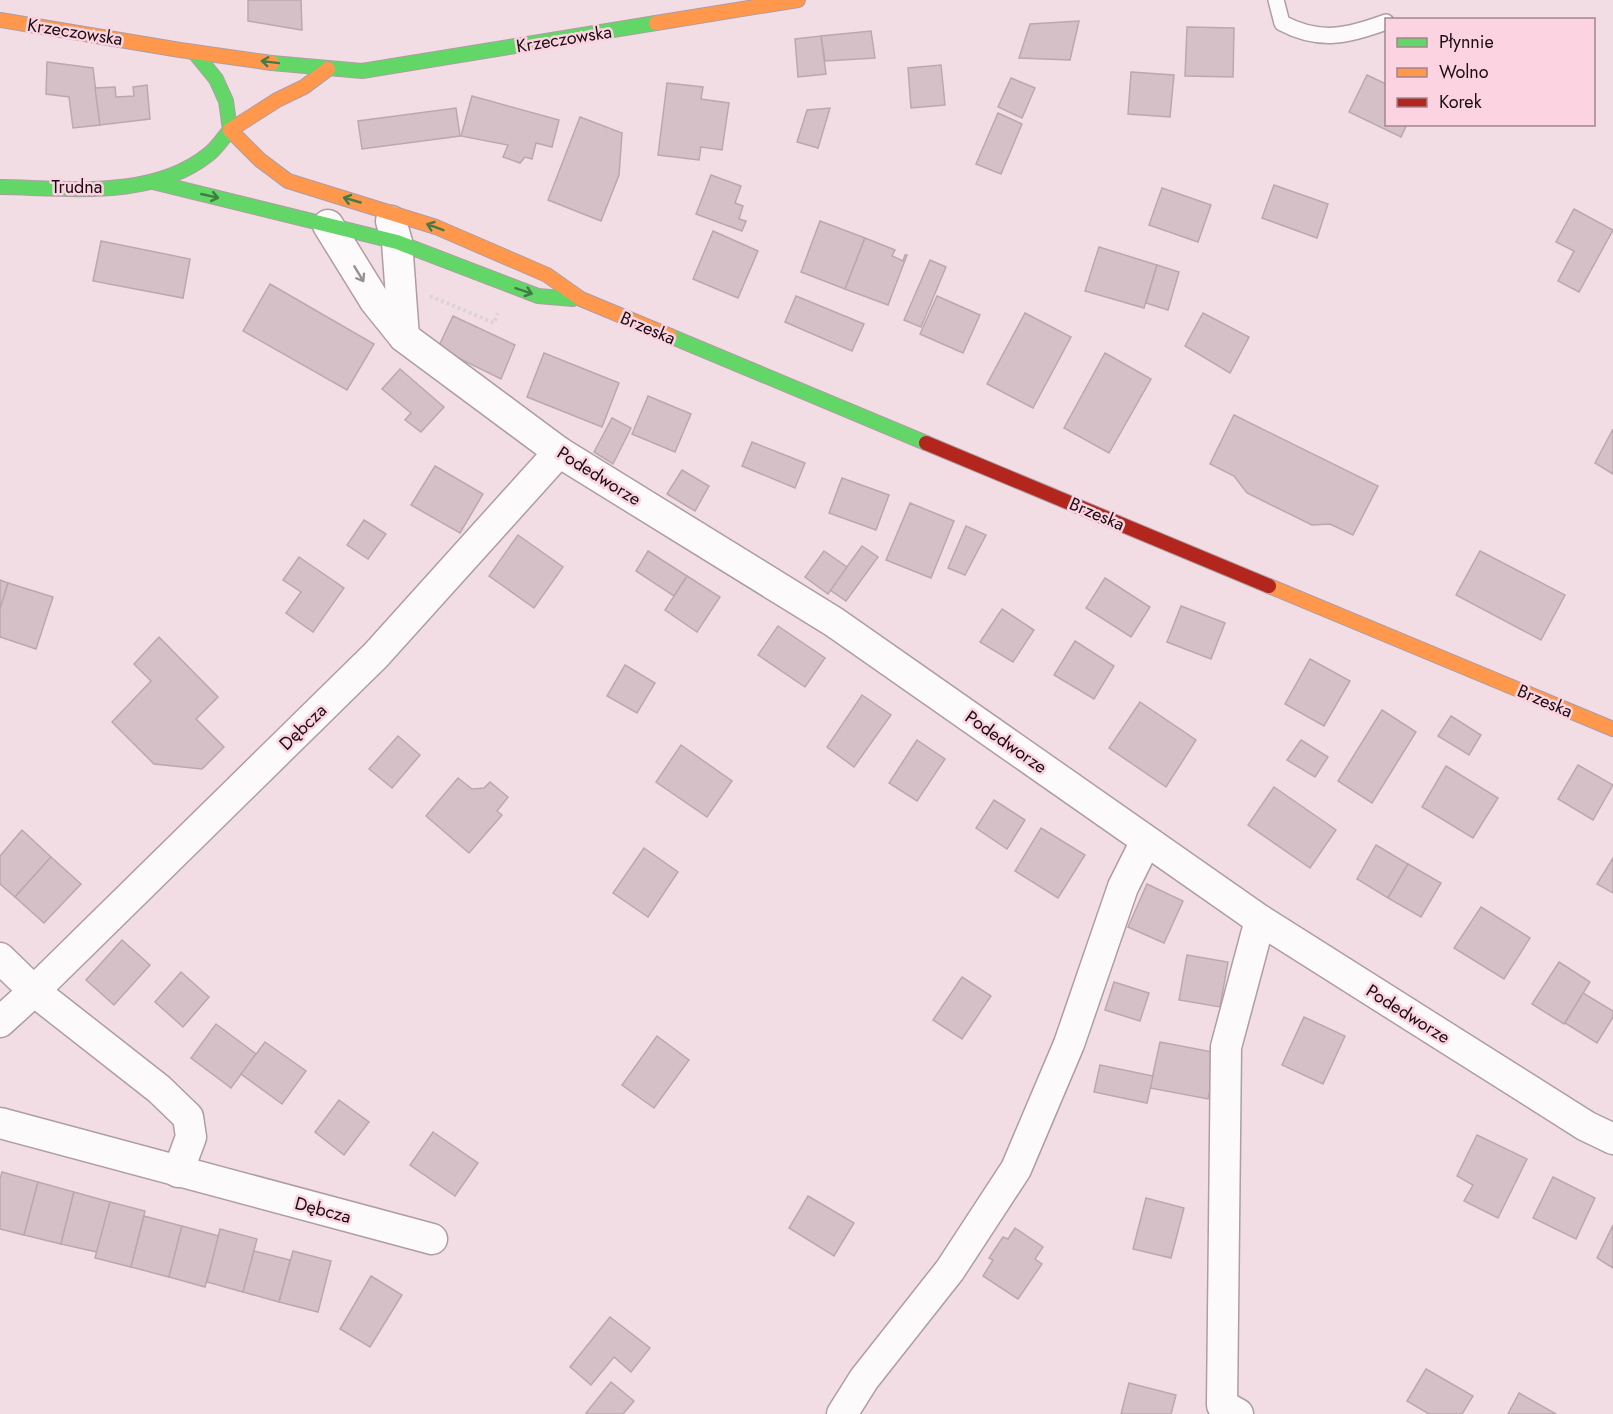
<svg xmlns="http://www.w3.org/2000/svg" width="1613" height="1414" viewBox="0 0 1613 1414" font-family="Jost,sans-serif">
	<rect width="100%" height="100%" fill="#f3dde4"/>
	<!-- building -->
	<g fill="#d5c0c7" stroke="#b9a9ae" stroke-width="1.5">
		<path d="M248,0H301L302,30L248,21Z"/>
		<path d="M1079,21L1070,60L1019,58L1030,24Z"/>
		<path d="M1187,27L1234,28L1233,77L1185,76Z"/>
		<path d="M871,31L875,58L825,61L821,36Z"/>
		<path d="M821,36L826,74L798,77L795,39Z"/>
		<path d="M47,62L93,68L100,125L73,128L69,97L46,94Z"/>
		<path d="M941,65L945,105L911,108L908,68Z"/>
		<path d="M1131,72L1174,75L1170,117L1128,114Z"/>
		<path d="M1367,75L1386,84V124H1407L1401,137L1349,112Z"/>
		<path d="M1011,78L1035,88L1022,118L998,107Z"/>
		<path d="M667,83L703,87L701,99L729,103L722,150L701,147L699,160L658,155Z"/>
		<path d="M147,85L150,119L100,125L95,88L115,87L116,97L134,96L133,87Z"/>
		<path d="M472,96L559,120L552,147L536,143L532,159L525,157L520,163L503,157L508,145L461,136Z"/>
		<path d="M456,108L460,136L362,149L358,121Z"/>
		<path d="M830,108L818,148L797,142L807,110Z"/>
		<path d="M998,113L1022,124L1001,174L976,164Z"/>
		<path d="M580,117L622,133L619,175L601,221L548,200Z"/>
		<path d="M711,175L741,186L735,203L743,206L739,219L746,221L742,231L696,214Z"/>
		<path d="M1274,185L1328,204L1317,238L1262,218Z"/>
		<path d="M1162,188L1211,205L1198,242L1149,225Z"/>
		<path d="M1574,209L1613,230L1579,292L1558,281L1574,251L1556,242Z"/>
		<path d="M820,221L865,238L845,289L801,272Z"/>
		<path d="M713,231L758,251L738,298L693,279Z"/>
		<path d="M865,238L895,250L892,256L903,261L905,255H907L888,305L845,289Z"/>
		<path d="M101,241L190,259L183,298L93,281Z"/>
		<path d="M1099,247L1157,265L1144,308L1085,291Z"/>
		<path d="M930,260L946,267L921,327L904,320Z"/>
		<path d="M1157,265L1179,272L1168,310L1146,303Z"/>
		<path d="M270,284L374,344L347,390L243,331Z"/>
		<path d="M796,296L864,324L852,351L785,322Z"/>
		<path d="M937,296L980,315L963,353L920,334Z"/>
		<path d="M1025,313L1071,337L1033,408L987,384Z"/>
		<path d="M1203,313L1249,337L1230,373L1185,346Z"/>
		<path d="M453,316L515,345L501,379L438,348Z"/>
		<path d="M544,353L619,383L602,427L527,397Z"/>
		<path d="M1105,353L1151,379L1109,453L1064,428Z"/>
		<path d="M400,369L444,407L421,432L405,420L411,413L382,389Z"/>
		<path d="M648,396L691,414L675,452L632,434Z"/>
		<path d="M1234,415L1378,486L1353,535L1330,524L1312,525L1247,493L1234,476L1210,464Z"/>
		<path d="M612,418L631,428L613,464L594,452Z"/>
		<path d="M1613,429V474L1595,463Z"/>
		<path d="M752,442L805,463L795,488L742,466Z"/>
		<path d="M435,466L483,494L460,533L411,505Z"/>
		<path d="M682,470L709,486L695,511L667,494Z"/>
		<path d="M842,478L889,495L876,530L829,513Z"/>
		<path d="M910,503L954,521L931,578L886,560Z"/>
		<path d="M364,520L386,534L368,559L347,545Z"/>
		<path d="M966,526L986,535L965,575L948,568Z"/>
		<path d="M518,535L563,567L534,608L489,576Z"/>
		<path d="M862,546L878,557L846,601L830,590Z"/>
		<path d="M648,551L687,576L674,596L636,571Z"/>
		<path d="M824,551L847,567L828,594L805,577Z"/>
		<path d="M1480,551L1565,595L1541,640L1456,595Z"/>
		<path d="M299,557L344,588L313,632L286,613L301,592L283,580Z"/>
		<path d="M687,576L720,597L697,632L665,610Z"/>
		<path d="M1105,578L1150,607L1131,637L1086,608Z"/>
		<path d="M0,580L8,583L0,609Z"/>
		<path d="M8,583L53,597L36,649L0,637V609Z"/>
		<path d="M1181,606L1225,623L1211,659L1167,642Z"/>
		<path d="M1002,609L1034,630L1013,662L980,642Z"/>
		<path d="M778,626L825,658L805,687L758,655Z"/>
		<path d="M159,637L218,697L196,719L224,747L202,769L154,764L112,722L151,681L134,664Z"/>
		<path d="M1075,641L1114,666L1094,699L1054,675Z"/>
		<path d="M1310,659L1350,681L1324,726L1285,704Z"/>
		<path d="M625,665L655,683L637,713L607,696Z"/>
		<path d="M862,695L891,715L854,767L827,747Z"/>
		<path d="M1140,702L1196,740L1166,787L1109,748Z"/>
		<path d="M1382,710L1416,732L1372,803L1338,781Z"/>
		<path d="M1451,716L1481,735L1469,755L1438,736Z"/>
		<path d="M398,736L420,755L392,788L369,769Z"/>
		<path d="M917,740L945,759L917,801L889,783Z"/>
		<path d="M1301,740L1328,757L1315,777L1287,760Z"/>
		<path d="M681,745L732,781L707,817L656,782Z"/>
		<path d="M1578,765L1613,785L1593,820L1558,799Z"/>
		<path d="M1446,766L1498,798L1473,838L1422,807Z"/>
		<path d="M458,778L472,789L484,788L490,782L508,797L497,811L502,815L469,853L426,816Z"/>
		<path d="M1274,787L1336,830L1310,868L1248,825Z"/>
		<path d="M994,800L1025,820L1007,849L976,828Z"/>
		<path d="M1041,828L1085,855L1058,898L1015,871Z"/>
		<path d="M22,830L51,857L15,897L0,884V856Z"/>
		<path d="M1376,845L1408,864L1388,898L1357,879Z"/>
		<path d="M644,848L678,872L648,917L613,893Z"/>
		<path d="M51,857L81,884L44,923L15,897Z"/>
		<path d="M1613,858V893L1597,884Z"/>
		<path d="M1408,864L1441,883L1421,917L1388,898Z"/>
		<path d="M1147,884L1183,901L1164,943L1128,927Z"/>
		<path d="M1481,907L1530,938L1504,979L1454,948Z"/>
		<path d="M122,940L150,965L114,1005L86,980Z"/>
		<path d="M1187,955L1228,962L1220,1007L1179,1000Z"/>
		<path d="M1559,962L1590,982L1564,1024L1532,1004Z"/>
		<path d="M181,972L209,997L183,1027L155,1002Z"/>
		<path d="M962,977L991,996L962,1039L933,1020Z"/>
		<path d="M1114,982L1149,993L1140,1021L1105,1010Z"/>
		<path d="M1583,993L1613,1011V1017L1597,1043L1565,1023Z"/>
		<path d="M1304,1017L1345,1036L1323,1084L1282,1065Z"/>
		<path d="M216,1024L256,1054L231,1088L191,1058Z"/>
		<path d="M657,1036L689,1060L654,1108L622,1085Z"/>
		<path d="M265,1042L306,1071L282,1104L241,1074Z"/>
		<path d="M1160,1042L1218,1053L1208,1099L1150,1088Z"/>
		<path d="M1100,1065L1153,1076L1147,1103L1094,1092Z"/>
		<path d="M339,1100L369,1122L344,1155L315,1132Z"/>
		<path d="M433,1132L478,1163L455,1196L410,1165Z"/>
		<path d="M1477,1135L1527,1159L1498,1218L1464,1201L1473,1185L1457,1176Z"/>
		<path d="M2,1172L38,1182L24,1235L0,1229V1179Z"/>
		<path d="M1553,1177L1595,1198L1576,1239L1533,1218Z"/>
		<path d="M38,1182L74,1192L61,1244L24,1235Z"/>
		<path d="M74,1192L110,1202L97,1252L61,1244Z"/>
		<path d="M808,1196L854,1223L834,1256L789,1228Z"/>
		<path d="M1146,1198L1184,1208L1171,1258L1133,1249Z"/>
		<path d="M110,1202L145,1211L131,1267L95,1258Z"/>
		<path d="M144,1216L182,1226L169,1277L131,1267Z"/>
		<path d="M1613,1225V1268L1597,1258Z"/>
		<path d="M182,1226L219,1236L205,1287L169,1277Z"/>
		<path d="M1015,1228L1043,1247L1035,1259L1042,1264L1018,1299L983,1276L993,1260L989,1258L1003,1237L1008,1239Z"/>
		<path d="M220,1229L257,1239L243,1292L207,1282Z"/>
		<path d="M254,1251L290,1260L279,1302L243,1292Z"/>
		<path d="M293,1251L331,1261L318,1312L279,1302Z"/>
		<path d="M371,1276L402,1295L370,1347L340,1329Z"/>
		<path d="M610,1317L650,1348L631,1372L614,1357L591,1385L570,1367Z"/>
		<path d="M1426,1369L1473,1396L1462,1414H1429L1407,1401Z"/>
		<path d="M611,1382L634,1401L623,1414H588L586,1413Z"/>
		<path d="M1129,1383L1176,1395L1171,1414H1121Z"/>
		<path d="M1519,1393L1556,1414H1508Z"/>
	</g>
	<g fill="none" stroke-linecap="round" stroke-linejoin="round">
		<!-- lane casing -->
		<g stroke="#ae9da3" stroke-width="18">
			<path id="lane" d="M1276,0L1282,23C1320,43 1348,36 1386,22"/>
		</g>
		<!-- street casing -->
		<g stroke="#ae9da3" stroke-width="33">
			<g id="street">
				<path d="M391,221L397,242L404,337"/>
				<path d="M328,225L375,301L404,337L559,452L834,622L1260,920L1586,1126L1613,1139"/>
				<path d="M0,958L34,991L159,1089L188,1117L191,1137L178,1172"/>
				<path d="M0,1022L34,991L376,655L559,452"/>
				<path d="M0,1123L432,1239"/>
				<path d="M842,1414L864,1379L950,1270L1016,1169L1069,1044L1123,887L1146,841"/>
				<path d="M1238,1414L1222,1405L1226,1047L1260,920"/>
			</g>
		</g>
		<!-- fast casing -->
		<g stroke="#ae9da3" stroke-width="16">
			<g id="fast">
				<path d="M272,63L362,71L656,23"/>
				<path d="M153,182L397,242L538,296L573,299"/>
				<path d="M0,187C68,188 152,200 209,154C217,148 223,138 230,130L226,101L216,79L194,52"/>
				<path d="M670,336L926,443"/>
			</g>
		</g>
		<!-- slow casing -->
		<g stroke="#ae9da3" stroke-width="16">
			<g id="slow">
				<path d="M0,20L180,50L272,63"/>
				<path d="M656,23L798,0"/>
				<path d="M230,130L260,160L288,181L436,227L547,275L581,299L670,336"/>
				<path d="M230,130L277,100L304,87L328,69"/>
				<path d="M1269,586L1613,729"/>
			</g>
		</g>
		<!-- jam casing -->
		<g stroke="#ae9da3" stroke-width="16">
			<path id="jam" d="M926,443L1269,586"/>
		</g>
		<!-- path -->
		<path stroke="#dad4d6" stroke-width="4" stroke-dasharray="3 3" stroke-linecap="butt" d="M430,296L494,323L498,313"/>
		<!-- lane -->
		<use href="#lane" stroke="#fdfafb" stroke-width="15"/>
		<!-- street -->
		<use href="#street" stroke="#fdfafb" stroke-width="30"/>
		<!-- fast -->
		<use href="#fast" stroke="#63d668" stroke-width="14"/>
		<!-- slow -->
		<use href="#slow" stroke="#ff974d" stroke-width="14"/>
		<!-- jam -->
		<use href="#jam" stroke="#b3261e" stroke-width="14"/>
	</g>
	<!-- one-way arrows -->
	<defs><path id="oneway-shaft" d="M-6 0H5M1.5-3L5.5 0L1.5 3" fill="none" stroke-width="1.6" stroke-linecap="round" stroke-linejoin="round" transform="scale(1.5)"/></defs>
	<g stroke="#437c42">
		<use href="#oneway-shaft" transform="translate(270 62) rotate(-173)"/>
		<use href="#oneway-shaft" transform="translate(210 196) rotate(13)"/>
		<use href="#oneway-shaft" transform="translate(352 200) rotate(-164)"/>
		<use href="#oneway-shaft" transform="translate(435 227) rotate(-159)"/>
		<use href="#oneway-shaft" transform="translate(524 291) rotate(19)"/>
	</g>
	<use stroke="#979093" href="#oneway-shaft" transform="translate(359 274) rotate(59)"/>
	<g text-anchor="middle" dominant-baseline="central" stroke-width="5" stroke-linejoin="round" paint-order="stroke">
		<!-- street labels -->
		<g font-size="18" fill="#1b0e13" stroke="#fcd4e1">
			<text transform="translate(75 32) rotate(9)">Krzeczowska</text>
			<text transform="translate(564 39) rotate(-9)">Krzeczowska</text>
			<text x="77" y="187">Trudna</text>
			<text transform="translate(648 328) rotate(23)">Brzeska</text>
			<text transform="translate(599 476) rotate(32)">Podedworze</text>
			<text transform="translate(1097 514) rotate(23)">Brzeska</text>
			<text transform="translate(1545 701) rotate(23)">Brzeska</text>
			<text transform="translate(303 727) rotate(-44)">Dębcza</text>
			<text transform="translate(1006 742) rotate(35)">Podedworze</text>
			<text transform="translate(1408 1014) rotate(32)">Podedworze</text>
			<text transform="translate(323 1210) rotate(15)">Dębcza</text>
		</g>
	</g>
	<!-- legend -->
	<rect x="1385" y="18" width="210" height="108" fill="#fcd4e1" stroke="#a2858f" stroke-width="1.5"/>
	<rect x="1397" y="38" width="30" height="9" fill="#63d668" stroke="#a2858f" stroke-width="1.5"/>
	<text x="1439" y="48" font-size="18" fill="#1b0e13">Płynnie</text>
	<rect x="1397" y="68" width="30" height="9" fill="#ff974d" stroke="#a2858f" stroke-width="1.5"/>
	<text x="1439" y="78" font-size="18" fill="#1b0e13">Wolno</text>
	<rect x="1397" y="98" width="30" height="9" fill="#b3261e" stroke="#a2858f" stroke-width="1.5"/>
	<text x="1439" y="108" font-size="18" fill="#1b0e13">Korek</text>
</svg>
